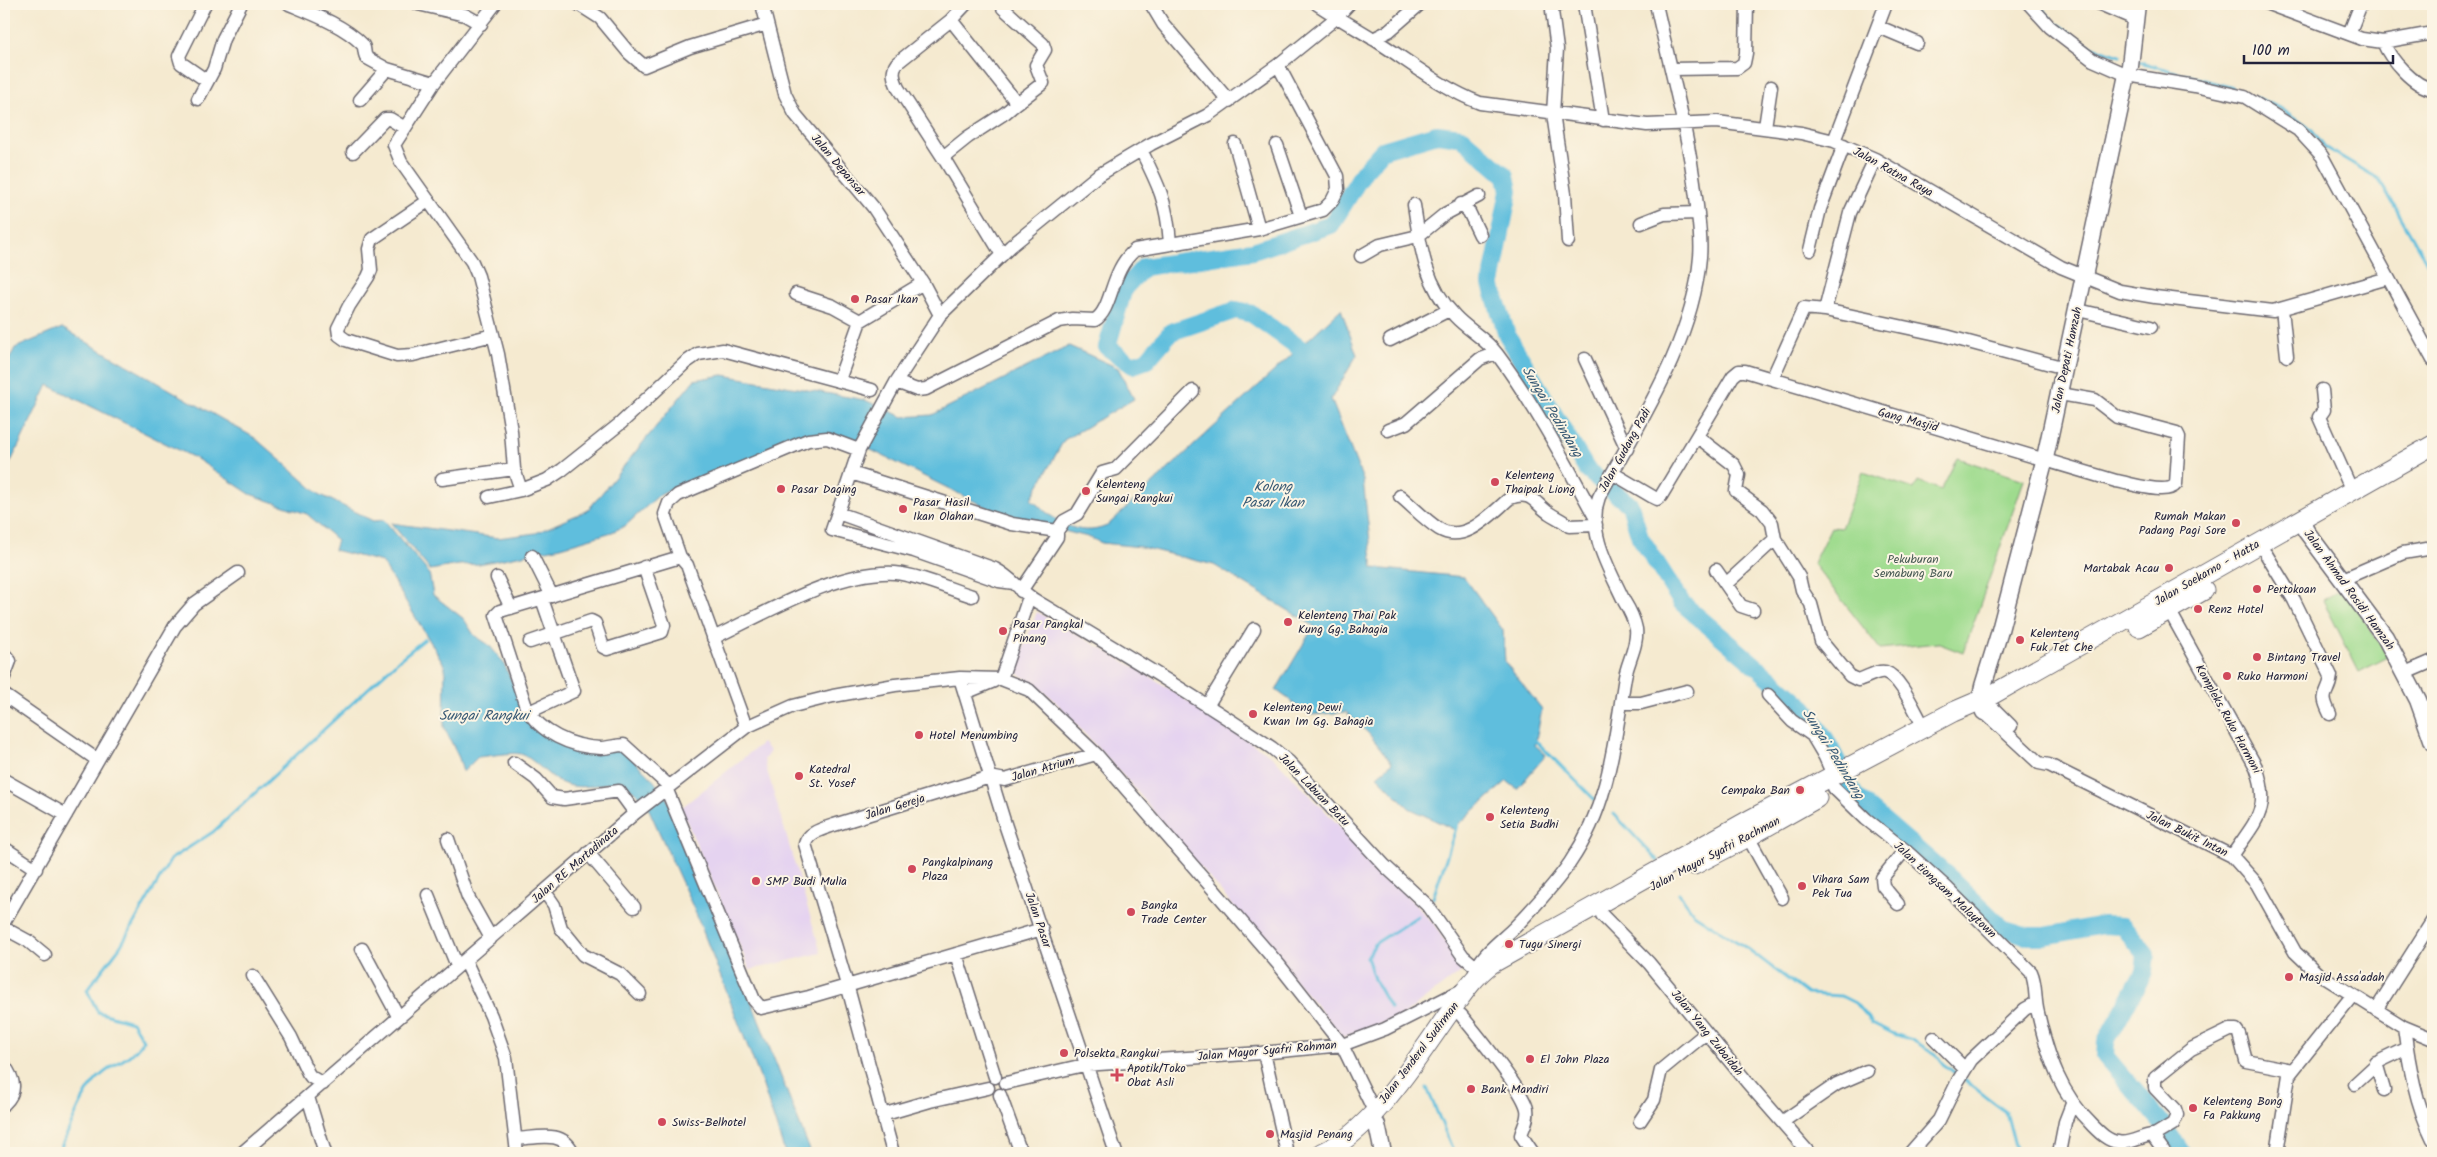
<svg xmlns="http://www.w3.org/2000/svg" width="2437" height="1157" viewBox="0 0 2437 1157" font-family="Kalam,sans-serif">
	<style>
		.built { fill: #e5d3f0 }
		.green { fill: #9fdb8e; stroke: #607e64 }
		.water { fill: #5fbedd; stroke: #40708c }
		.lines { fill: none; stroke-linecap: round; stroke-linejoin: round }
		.stream { stroke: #5fbedd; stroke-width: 3 }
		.river { stroke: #5fbedd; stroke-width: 18 }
		.minor-casing { stroke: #6c686f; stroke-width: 15 }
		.major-casing { stroke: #6c686f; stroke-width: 19 }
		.highway-casing { stroke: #6c686f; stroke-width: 21 }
		.minor { stroke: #fff; stroke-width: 12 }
		.major { stroke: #fff; stroke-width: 16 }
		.highway { stroke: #fff; stroke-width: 19 }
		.poi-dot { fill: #d1495b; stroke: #fcf5e5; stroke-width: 2 }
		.labels { text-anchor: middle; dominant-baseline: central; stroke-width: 4; stroke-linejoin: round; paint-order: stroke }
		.street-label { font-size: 12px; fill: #22223b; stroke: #fcf5e5 }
		.poi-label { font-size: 12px; fill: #22223b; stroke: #fcf5e5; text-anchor: start }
		.park-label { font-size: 12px; fill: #485a54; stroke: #fcf5e5 }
		.water-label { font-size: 14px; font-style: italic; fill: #375974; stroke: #fcf5e5 }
	</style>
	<rect width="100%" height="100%" fill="#fcf5e5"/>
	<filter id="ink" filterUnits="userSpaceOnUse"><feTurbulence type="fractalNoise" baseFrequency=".02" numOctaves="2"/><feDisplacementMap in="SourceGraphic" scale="10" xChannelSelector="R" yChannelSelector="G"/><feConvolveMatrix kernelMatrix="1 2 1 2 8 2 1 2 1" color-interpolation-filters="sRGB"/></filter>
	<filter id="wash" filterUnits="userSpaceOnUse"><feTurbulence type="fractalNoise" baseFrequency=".0096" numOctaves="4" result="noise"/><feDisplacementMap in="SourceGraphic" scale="20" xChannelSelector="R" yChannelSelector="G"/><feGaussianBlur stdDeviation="1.12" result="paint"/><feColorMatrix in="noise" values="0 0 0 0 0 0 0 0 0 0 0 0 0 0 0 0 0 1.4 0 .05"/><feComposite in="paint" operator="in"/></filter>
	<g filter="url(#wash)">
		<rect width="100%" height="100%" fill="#f5ead0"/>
		<path class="built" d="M1037,612L1145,673L1273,757L1434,924L1463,970L1401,1017L1343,1037L1128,781L1052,698L1015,671Z
			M762,743L770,751L764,760L821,953L750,970L681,808Z"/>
		<path class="green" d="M1957,458L2024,480L1963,653L1937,643L1880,649L1813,563L1831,527L1841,528L1863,472L1914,489L1918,481L1941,490Z
			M2344,588L2388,657L2359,672L2323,600Z"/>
		<path class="water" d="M1341,309L1357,355L1331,399L1363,480L1373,568L1464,577L1503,630L1505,662L1542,709L1535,745L1546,755L1517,789L1507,781L1453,829L1409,808L1377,776L1392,763L1369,734L1346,712L1310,715L1276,690L1314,626L1214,565L1141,547L1102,543L1088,537L1004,516L857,443L820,433L682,484L658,496L625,526L612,532L561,547L479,564L459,565L430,570L391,523L498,538L536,533L588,510L694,380L723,375L865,400L903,417L932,415L1069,346L1118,368L1134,399L1064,440L1031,499C1053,519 1077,539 1107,526Z
			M62,328L255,438L319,494L373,521L384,520L429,573L433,595L464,619L474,635L489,645L503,662L528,716L539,728L626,753L650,776L667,798L754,1008L811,1153H785L762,1083L697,916L646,803C614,764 597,797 562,783C548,777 532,757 521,754C512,752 489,756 478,757L463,772L459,758L444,727L445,666L382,562L334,550L337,540L307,514L250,494L197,459L48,385L4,476V370L15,348Z"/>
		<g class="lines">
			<path class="stream" d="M2038,4L2052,20
				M2057,24L2090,46L2120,56
				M2140,62L2233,88
				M2257,98L2280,108L2312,130L2325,147L2379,179L2433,273
				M1534,739L1595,800
				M1614,814L1658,861
				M1679,893L1694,914L1748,949L1807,994L1841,996L1855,1003L1872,1023L1894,1034L1912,1040L1936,1054L1943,1064L1958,1075
				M1433,898L1458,822
				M1390,1008L1374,979L1367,957L1376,943L1418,916
				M1963,1079L2006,1112L2017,1153
				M1427,1088L1454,1153
				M58,1153C70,1130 79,1100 96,1080C111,1063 131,1061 143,1040L132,1022L98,1012L87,990L120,947L171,859L213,832L400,659L425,639"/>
			<path class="river" d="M1304,351L1252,314L1236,310L1171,332L1147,360L1133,365L1107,347L1124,288L1144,267L1253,251L1331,225L1364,171L1383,150L1437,134L1461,137L1506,176L1509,191L1491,284L1507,335L1587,470L1630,505L1640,537L1682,603L1805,708L1826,740L1855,796L1949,877L2002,928L2028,936H2045L2103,925L2123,926L2146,954L2144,972L2106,1042L2105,1056L2160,1121L2182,1153"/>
		</g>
	</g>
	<g filter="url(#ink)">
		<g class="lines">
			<g class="minor-casing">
				<path id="minor" d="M205,4L179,56L181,63L207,81
					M289,4C313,14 343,25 362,44C366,48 363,54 367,58L387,69L434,83
					M418,4L465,15L481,24
					M495,4L434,83L394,145L401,162L472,262L478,276L498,354L511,431L514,469L521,490
					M578,4L600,18L629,53L644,66L690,47L767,24
					M762,4L785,94L795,114L873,207L923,283L940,315
					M966,4L951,20L897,63C891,71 894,79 898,88L946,162L1002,255
					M1151,4L1163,24L1229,101
					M1317,4C1335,16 1354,27 1372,38C1409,61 1439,87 1480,103L1647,125L1717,122L1801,133L1834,141L1875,159L2061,267L2120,291L2155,297L2273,311L2388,278
					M1559,4L1554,6L1552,11L1557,49L1553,114L1565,194L1568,241
					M1584,4L1603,120
					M2029,4L2050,27L2093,60L2127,75L2195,86L2245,97L2298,130L2322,156L2433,360
					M2100,4L2135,19
					M2268,4L2362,39L2383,42L2433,33
					M1003,8L1043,44L1045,50L1036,65L1043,83L1017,103
					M1879,27L1917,43
					M2349,34L2361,4
					M1373,39L1389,31L1420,4
					M2383,42C2390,59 2414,87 2433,89
					M1672,69L1737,68L1744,63L1746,53L1747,4
					M198,99L214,69L223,39L241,4
					M360,100L387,69
					M1765,127L1771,87
					M1834,141L1886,4
					M1235,144L1259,229
					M1277,145L1301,216
					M1141,150C1159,186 1167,202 1170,243
					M353,152L385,119H390L405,128
					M943,157L968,137L1005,113L1017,103L951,20
					M428,201L372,239L369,249L371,270L368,277L349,306L338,328L339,335L346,340L397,356L413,355L493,335
					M1461,204L1469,212L1480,235
					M1414,205C1420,246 1425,285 1455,316C1468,330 1485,338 1497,354C1535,405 1565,462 1595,517
					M1641,223L1664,214L1698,213
					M1810,250L1820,209L1844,145
					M1361,256L1380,245L1418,236L1445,214L1479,196
					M796,294L833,306L860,321L923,283
					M2282,309L2287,356
					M1825,310L1850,213L1875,159
					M2078,310L2151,327
					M1390,340L1449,310
					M1585,359L1627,449
					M1772,379L1804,308L1825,310L1946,336L2065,368
					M839,380L860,321
					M896,382L917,390L926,389L1059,321L1072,319L1095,320C1113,309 1110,270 1135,250L1259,229L1323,210L1332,201L1338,189L1337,176L1278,65
					M2322,390L2324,410L2319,417L2352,491
					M1388,430L1406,423L1480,359L1496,353
					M1698,437L1734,465L1739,475L1736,491L1762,510L1772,523L1775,539L1799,577L1802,590L1811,604L1821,641L1850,676L1858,680C1866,678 1878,670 1885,672C1901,677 1916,714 1924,727
					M859,450L832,530L914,551L999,581L1014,583
					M851,473L1012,524L1057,531V537L1021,591
					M1614,474L1653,497L1657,499L1661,496L1733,376L1739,371H1745L2116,481C2130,483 2167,496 2176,484L2179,437L2177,433L2117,417L2095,400L2060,394
					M442,479L514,469
					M1400,496C1412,506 1425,520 1439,529C1465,545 1492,513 1510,498C1532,490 1534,503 1549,513C1556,518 1563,520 1569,526L1596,525
					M489,497L521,490L547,480L562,470L621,423L685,363L698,354L723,350L872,390
					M838,513L995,569C1011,577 1021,592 1036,601C1116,649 1195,696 1272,748L1289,762L1385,866L1427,905L1463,956L1476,967
					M1057,531L1064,521L1077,514L1102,473L1116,469L1193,391
					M2266,554L2294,600L2331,676C2329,697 2318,690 2330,714
					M532,556L552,596
					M1716,570L1741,606L1753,610
					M497,578L511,608
					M2343,579L2403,553L2433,548
					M1727,583L1775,539
					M2169,610L2256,767C2272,810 2255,821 2232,856
					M713,638C766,613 836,570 895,573C919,575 949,589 972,596
					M530,642L591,621L595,623L603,647L607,649L662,632L664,625L644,567
					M4,654L10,661L4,677
					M2405,673L2433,661
					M960,678L1005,824L1116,1153
					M1001,679L1029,597
					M965,693L994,681
					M4,695L96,759
					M1768,695L1792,721L1812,735L1825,757L1833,775
					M1621,703H1641L1687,691
					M1207,706L1254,629
					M1993,708L2011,726
					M529,712L574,691L542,599
					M1984,712L2039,763L2049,765L2232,856L2257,884L2295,952L2316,972L2404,1027L2433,1039
					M746,727L687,565L680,557L665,514L669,503L678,495L808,440L827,438L859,450L896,382L940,315L1011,246L1097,176L1151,144L1208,115L1278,65L1336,18L1349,4
					M514,763L536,779L552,797L564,799L619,791L635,813
					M990,777L1005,780L1096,754
					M4,780L66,815
					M669,786L624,745C616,745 609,748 601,748C571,747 540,733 526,707L496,615L500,611L680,557
					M666,788L754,1000L761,1008L809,997L1042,929
					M1834,788L1866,819L1905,850L1947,888L2031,972C2037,985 2034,999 2038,1013C2048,1057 2060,1094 2093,1126C2100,1133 2108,1141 2118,1142C2129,1145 2141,1136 2152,1135L2165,1153
					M1748,837L1782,898
					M448,839L468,897L491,938
					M4,848L36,869
					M588,853L634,907
					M545,892L554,905L561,928L583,955L620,974L640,994
					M428,895L457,966
					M1898,904L1883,886L1882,878L1905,850
					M1602,915L1649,963L1747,1082L1809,1153
					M4,922L175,626L194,604L238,573
					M4,928L28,941L45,955
					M362,949L398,1016
					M956,954L995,1077
					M465,960L491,1016L506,1058L517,1153
					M1475,972C1481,954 1502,940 1515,927C1559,881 1588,848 1605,785C1615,749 1619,713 1625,677C1628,661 1638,645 1636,629C1634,619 1629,609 1624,601C1610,570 1586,532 1599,497C1639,423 1693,343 1700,257C1702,237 1698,217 1696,197C1688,131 1670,68 1656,4
					M253,976L291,1037L308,1073L311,1077L323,1084
					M2376,1010L2433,920
					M1461,1015C1475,1032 1523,1090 1527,1109C1529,1119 1523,1127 1521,1135L1533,1153
					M2404,1027C2409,1065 2416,1105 2433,1139
					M1934,1038L1965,1069
					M1264,1053L1287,1153
					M2376,1063L2384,1090
					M4,1065C14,1079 18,1091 4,1104
					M1006,1083L1084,1065L1261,1053L1342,1045L1385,1029L1464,989
					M2355,1084L2380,1061L2407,1048
					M1000,1095L1021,1153
					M308,1097L325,1153
					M882,1115L930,1101L988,1088
					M1640,1121L1654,1100L1661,1070L1706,1033
					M1782,1122L1837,1084L1867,1071
					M2153,1136L2173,1124L2177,1115L2175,1109L2155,1088V1078L2191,1049L2230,1030H2236L2239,1034L2246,1061L2292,1070
					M516,1139C537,1138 563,1129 573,1153
					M242,1153L635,813L746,727L793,706L833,696L895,685L960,678L1001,679L1029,690L1096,754L1279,965L1342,1045L1374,1111
					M893,1153L848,988L805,844C808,832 823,829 834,825L990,777
					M1910,1153L1939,1120L1958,1081L1971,1060L2025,1009L2036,1003
					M2059,1153L2065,1122L2072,1104
					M2277,1153L2289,1075L2352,996"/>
			</g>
			<g class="major-casing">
				<path id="major" d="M2301,520L2306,531L2385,637L2418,700L2433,742
					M1984,712L1980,701L1983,686L1999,634L2045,458L2127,75L2130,66L2137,4
					M1377,1125L1383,1153"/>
			</g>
			<g class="highway-casing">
				<path id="highway" d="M2139,627L2204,590
					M1694,865L1748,837L1817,798
					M1322,1153C1372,1131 1416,1060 1447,1016C1461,997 1472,978 1491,964L1751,819L1953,712L1988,697L2433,445"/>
			</g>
			<use href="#minor" class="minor"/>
			<use href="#major" class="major"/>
			<use href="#highway" class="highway"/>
		</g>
	</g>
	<g class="poi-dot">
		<circle cx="855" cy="299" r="5"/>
		<circle cx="1495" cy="482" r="5"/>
		<circle cx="781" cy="489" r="5"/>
		<circle cx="1086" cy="491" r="5"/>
		<circle cx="903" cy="509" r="5"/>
		<circle cx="2236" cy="523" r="5"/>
		<circle cx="2169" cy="568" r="5"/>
		<circle cx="2257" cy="589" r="5"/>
		<circle cx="2198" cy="609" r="5"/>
		<circle cx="1288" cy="622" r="5"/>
		<circle cx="1003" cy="631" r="5"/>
		<circle cx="2020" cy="640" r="5"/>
		<circle cx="2257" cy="657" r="5"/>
		<circle cx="2227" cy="676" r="5"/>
		<circle cx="1253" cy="714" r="5"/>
		<circle cx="919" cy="735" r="5"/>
		<circle cx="799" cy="776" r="5"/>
		<circle cx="1800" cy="790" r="5"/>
		<circle cx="1490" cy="817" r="5"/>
		<circle cx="912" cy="869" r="5"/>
		<circle cx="756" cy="881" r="5"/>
		<circle cx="1802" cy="886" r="5"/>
		<circle cx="1131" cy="912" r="5"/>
		<circle cx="1509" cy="944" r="5"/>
		<circle cx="2289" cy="977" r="5"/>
		<circle cx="1064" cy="1053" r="5"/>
		<circle cx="1530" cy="1059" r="5"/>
		<path d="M1114.5 1067.5h5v5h5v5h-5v5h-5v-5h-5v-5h5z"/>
		<circle cx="1471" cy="1089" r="5"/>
		<circle cx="2193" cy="1108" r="5"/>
		<circle cx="662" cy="1122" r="5"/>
		<circle cx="1270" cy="1134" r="5"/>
	</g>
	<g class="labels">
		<g class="street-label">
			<text transform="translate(838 165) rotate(50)">Jalan Depansar</text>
			<text transform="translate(1893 172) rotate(29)">Jalan Ratna Raya</text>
			<text transform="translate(2067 360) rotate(-78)">Jalan Depati Hamzah</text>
			<text transform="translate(1908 420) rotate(15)">Gang Masjid</text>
			<text transform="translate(1625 450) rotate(-61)">Jalan Gudang Padi</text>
			<text transform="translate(2207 573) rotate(-30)">Jalan Soekarno - Hatta</text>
			<text transform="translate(2349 590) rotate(54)">Jalan Ahmad Rosidi Hamzah</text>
			<text transform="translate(2228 719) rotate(61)">Kompleks Ruko Harmoni</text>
			<text transform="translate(1043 769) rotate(-16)">Jalan Atrium</text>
			<text transform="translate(1314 790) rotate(46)">Jalan Labuan Batu</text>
			<text transform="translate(895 807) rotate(-17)">Jalan Gereja</text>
			<text transform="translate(2187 834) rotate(26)">Jalan Bukit Intan</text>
			<text transform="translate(1715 854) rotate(-28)">Jalan Mayor Syafri Rachman</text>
			<text transform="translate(575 865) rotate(-41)">Jalan RE Martadinata</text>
			<text transform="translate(1945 890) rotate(43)">Jalan tiongsam Malaytown</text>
			<text transform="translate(1038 920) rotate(71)">Jalan Pasar</text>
			<text transform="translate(1707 1033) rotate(51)">Jalan Yang Zubaidah</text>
			<text transform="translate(1267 1051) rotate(-5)">Jalan Mayor Syafri Rahman</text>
			<text transform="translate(1419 1053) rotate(-53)">Jalan Jenderal Sudirman</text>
		</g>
		<g class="poi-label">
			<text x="865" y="299">Pasar Ikan</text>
			<text x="1505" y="475">Kelenteng<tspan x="1505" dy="14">Thaipak Liong</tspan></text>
			<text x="1096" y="484">Kelenteng<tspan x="1096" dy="14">Sungai Rangkui</tspan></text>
			<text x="791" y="489">Pasar Daging</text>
			<text x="913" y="502">Pasar Hasil<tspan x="913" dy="14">Ikan Olahan</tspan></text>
			<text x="2226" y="516" text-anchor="end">Rumah Makan<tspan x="2226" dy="14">Padang Pagi Sore</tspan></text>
			<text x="2159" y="568" text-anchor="end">Martabak Acau</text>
			<text x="2267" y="589">Pertokoan</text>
			<text x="2208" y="609">Renz Hotel</text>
			<text x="1298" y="615">Kelenteng Thai Pak<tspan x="1298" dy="14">Kung Gg. Bahagia</tspan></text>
			<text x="1013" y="624">Pasar Pangkal<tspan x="1013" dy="14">Pinang</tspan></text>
			<text x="2030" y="633">Kelenteng<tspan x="2030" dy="14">Fuk Tet Che</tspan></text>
			<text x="2267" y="657">Bintang Travel</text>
			<text x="2237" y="676">Ruko Harmoni</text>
			<text x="1263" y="707">Kelenteng Dewi<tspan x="1263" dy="14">Kwan Im Gg. Bahagia</tspan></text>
			<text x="929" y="735">Hotel Menumbing</text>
			<text x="809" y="769">Katedral<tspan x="809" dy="14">St. Yosef</tspan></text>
			<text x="1790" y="790" text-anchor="end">Cempaka Ban</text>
			<text x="1500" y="810">Kelenteng<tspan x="1500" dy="14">Setia Budhi</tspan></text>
			<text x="922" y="862">Pangkalpinang<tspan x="922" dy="14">Plaza</tspan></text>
			<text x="1812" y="879">Vihara Sam<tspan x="1812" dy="14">Pek Tua</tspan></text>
			<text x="766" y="881">SMP Budi Mulia</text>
			<text x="1141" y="905">Bangka<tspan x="1141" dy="14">Trade Center</tspan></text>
			<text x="1519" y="944">Tugu Sinergi</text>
			<text x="2299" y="977">Masjid Assa'adah</text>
			<text x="1074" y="1053">Polsekta Rangkui</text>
			<text x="1540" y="1059">El John Plaza</text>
			<text x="1127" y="1068">Apotik/Toko<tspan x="1127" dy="14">Obat Asli</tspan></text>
			<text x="1481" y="1089">Bank Mandiri</text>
			<text x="2203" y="1101">Kelenteng Bong<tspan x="2203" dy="14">Fa Pakkung</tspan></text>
			<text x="672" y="1122">Swiss-Belhotel</text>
			<text x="1280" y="1134">Masjid Penang</text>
		</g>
		<g class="park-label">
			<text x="1913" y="559">Pekuburan<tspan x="1913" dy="14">Semabung Baru</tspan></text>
		</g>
		<g class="water-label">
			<text transform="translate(1552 412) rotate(59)">Sungai Pedindang</text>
			<text x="1273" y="487">Kolong<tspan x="1273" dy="16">Pasar Ikan</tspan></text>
			<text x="484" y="716">Sungai Rangkui</text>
			<text transform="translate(1833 754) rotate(58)">Sungai Pedindang</text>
		</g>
	</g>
	<rect width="2437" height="1157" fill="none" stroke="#fcf5e5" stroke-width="20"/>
	<path d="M2244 55v8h149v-8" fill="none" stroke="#22223b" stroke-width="2.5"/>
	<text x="2252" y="55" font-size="15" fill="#22223b" stroke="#fcf5e5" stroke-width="4" paint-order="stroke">100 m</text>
</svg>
